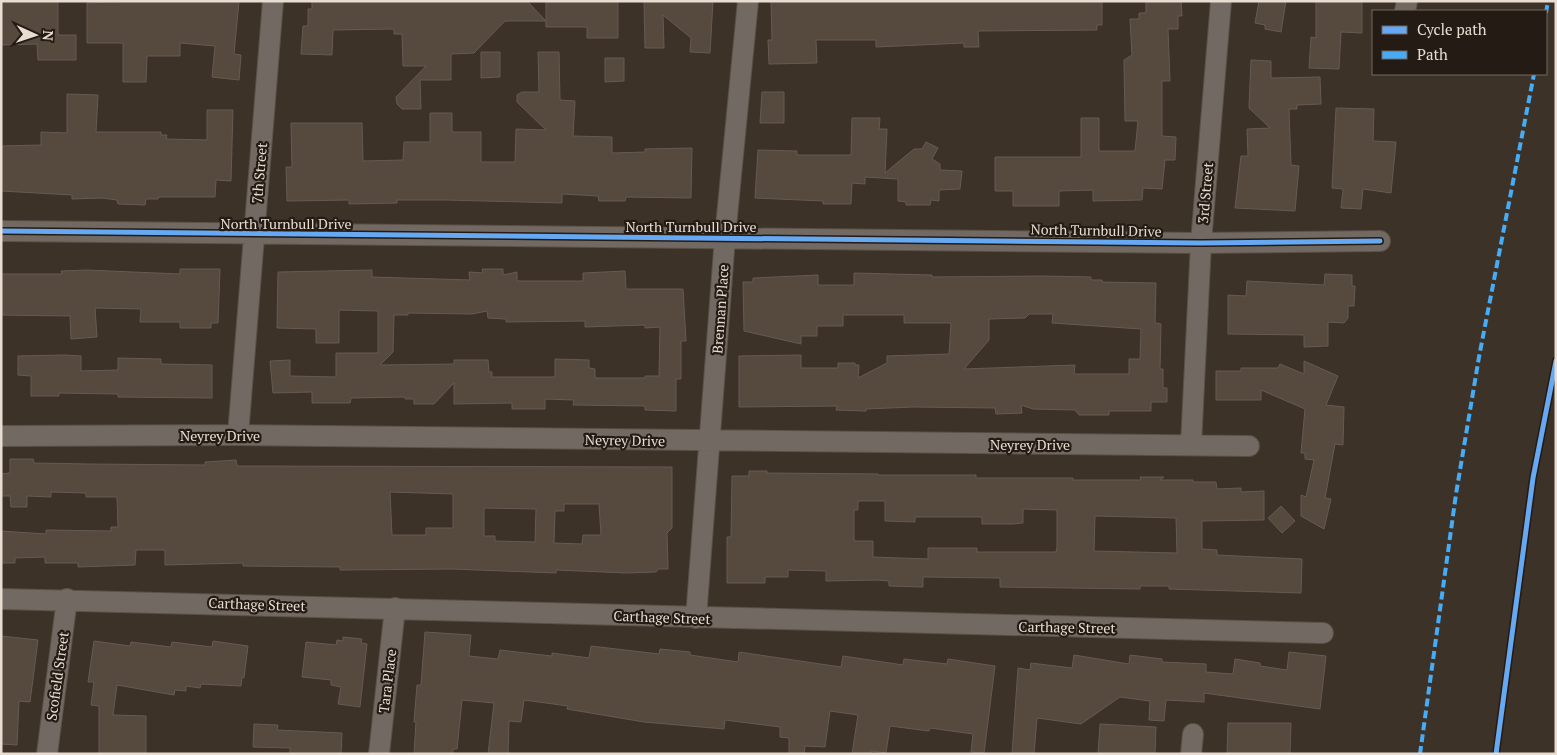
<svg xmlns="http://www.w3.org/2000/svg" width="1557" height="755" viewBox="0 0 1557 755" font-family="'PT Serif',serif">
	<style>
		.building { fill: #564a3e; stroke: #645b53; fill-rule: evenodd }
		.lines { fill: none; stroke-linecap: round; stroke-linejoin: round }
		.minor-casing { stroke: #5a5148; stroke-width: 22 }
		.minor { stroke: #736963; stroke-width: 20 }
		.quiet { stroke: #46acf6; stroke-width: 4; stroke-dasharray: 8 4; stroke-linecap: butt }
		.cycleway-casing { stroke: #241b14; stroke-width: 8 }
		.cycleway { stroke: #66a8f1; stroke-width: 5 }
		.labels { text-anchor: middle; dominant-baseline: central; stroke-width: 4.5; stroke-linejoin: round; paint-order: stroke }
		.street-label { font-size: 14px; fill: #e9ddd2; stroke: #241b14 }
	</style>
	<rect width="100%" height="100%" fill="#3c3228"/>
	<path class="building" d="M1,1H58V35H76V60H38L37,44L1,45Z
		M136,1H239L234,54L241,55L239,80L212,77L215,46L180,43V56H147L146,82H123V43H87V3Z
		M312,1H527L546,21H505L474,53L451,54V80H420L421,109H402L397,104L396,97L426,66H403L402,34H394V29L333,30L332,55L301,54L303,26H308V9H312Z
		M546,1H618V38H587V27H546Z
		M644,1H713L710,53L690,52L691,38L663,15L664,48H645Z
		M771,1H1102V25H1097V30L978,31L979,47H964V43L876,47V40H816L817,63L769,64L768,40H772Z
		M1146,1H1181L1182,16H1178V29H1168L1170,81H1162V136L1176,137L1175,160H1165L1162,189L1143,188L1142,200L1093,201V190L1059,191V206H1013V191H995V157H1081V118H1099V151H1135L1138,121H1125L1124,60L1132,55L1130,19H1139V13H1146Z
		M1259,1H1286L1281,32L1265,29V25L1255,23Z
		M1316,1H1362V33L1341,32L1339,69L1309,68L1311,37L1316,38Z
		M481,52H500V77L481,78Z
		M538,52H559L560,100L575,101L573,136L612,137V153L645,152V149L692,148L691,198L626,197L625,201H599L598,196L562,194V203L446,200H397V203L349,204V200L287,201L286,167H292L291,123H362L363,161L403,160L404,142H430V113H452V132H481V162H515L516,129L546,130L517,102V95L522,92H539Z
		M605,58H624V81L605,82Z
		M1251,60L1271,61V78L1320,77L1321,104L1297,105V109H1289L1291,165L1299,166L1295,211L1235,208L1241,156H1248L1247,129L1270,128L1249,108Z
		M762,92H784V123H760Z
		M67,94L98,95L96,132H161V135H167L166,139L207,140V110H233L231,181L216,180L215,197H158V199H146L145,205L118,204L117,200L102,198L72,199V195L1,191V146L41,145V132L67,133Z
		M1336,108L1374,109L1373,141L1396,142L1391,193L1363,189L1361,209L1341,208L1343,189L1332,188Z
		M852,118H880L879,129H887L885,173L914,149H922L926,142L938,148L932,159L940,164V170L962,171L960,189L939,190V201L931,200L930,205H906V202L898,201V179L865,177V184L852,183L851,204H823V201L755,198L758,150L797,151V155H851Z
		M180,269H220L218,323H211V328H180V322H140L141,309L95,308L97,337L71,339L70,316L1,315V274H62L61,271L87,270L180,274Z
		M482,269H503V275L517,272V281H583V273L625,271L626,289H683L686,341H681V379H676V411L645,410V406L573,405L574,400L545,399V409H512V403L454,404V383L434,404H414V399H405V397L351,398L350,403H312V392L273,393L270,361L290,360V376L336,377V353H378V311L339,310V343H316V329L277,328L278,272L372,270V277L470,280L469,272L483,273ZM487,311L488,318L506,319V322L585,321V327L645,325V328L660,327L659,376H645V378H595V369L589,368V360L555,359V377H492V372H489L488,360H454V364L380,365L393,352L394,315H408V313L472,314Z
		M854,273L932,275V277L1043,276L1091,277V280H1102V282L1156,283L1155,323L1161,324L1160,369H1163V388H1167V402H1151V411H1109V415H1079L1075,410L1033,409L1021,405L1022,413L996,414L995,408L913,407L866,409V411L836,410L837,406L739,407V356L801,355V368H838V363H855V365H859L858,378L887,363V356L949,354L951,323H904V315H843V326H817V336H801V344L744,331L743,282H753V278L818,275V285H854ZM1029,314H1053L1052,323L1141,329L1140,359H1129V374H1074L1075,365L964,369L989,340V319L1025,318Z
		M1325,274L1352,275V286H1355L1354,306H1348V318L1344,323L1328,322V346L1304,347V335L1228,334V295L1246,296L1247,281L1324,285Z
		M64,355L81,356V371L118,370V358L161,359V364L212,365V398L118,397V394L59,393V396H31V376L18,375V356Z
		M1304,361L1338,376L1326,405L1344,407L1343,445L1335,444L1325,498L1331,499L1324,529L1301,516V495L1306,497L1314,460L1305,459V453H1301L1305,409L1261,390V400H1216V371H1241V368H1278L1280,364L1304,374Z
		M10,459H33L34,463L89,464L205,465V462L236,460L237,466L672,467V528L667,533L668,569H658L656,572L626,573L556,570V573L452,569L340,570V567L243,566V563L165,565V550H136L135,565L78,567V563H45V557L15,558V563H1V531L46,534V530L111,531V527H118L117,497H86V493L51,492V497L27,496V507H11L10,496H1V474L10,473ZM390,492L453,494V528H426V535H392ZM564,504H599L601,535H583L582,544L554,543L555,511H564ZM484,508L536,509L535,542L495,541V536H484Z
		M749,471H767V473L878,474V475H976V478H1073V480H1141L1140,477H1164L1160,480H1193V482H1216L1217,489L1241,488V492L1264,491V520L1202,521V549L1217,550V555L1302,559L1301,593L1169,589V586H1140V589L1000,587V578L923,577V587L889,586V581L877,580L826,581V571L788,570V577H765V583H727V537H731L732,476H749ZM858,501H885V521L915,522V517H982V524H1012L1023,523V509L1057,510V547L1056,552H977V548H928V559L873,557V541H854V510H858ZM1095,516L1176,518L1177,553L1094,551Z
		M1281,506L1295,521L1282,533L1268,518Z
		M425,632L471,635L469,656L498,659L500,650L552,656V653L589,658L591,646L659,654L660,649L690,652V655L738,662L739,652L841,667L843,656L903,665L904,659L947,664L948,659L995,666L984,753L971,752L973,734L930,728L929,731L890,726L886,753L871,751V754H852L858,715L830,711L825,747L805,746L804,754H789V738L780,737V727L725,720L724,729L644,722L567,709L568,706L524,700L521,722L509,721L508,754H488L494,703L462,700L457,749H453V754H414L416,722H414L417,685H421Z
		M1,636L38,640L30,702L19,701L17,745L1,744Z
		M343,637L362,639L361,643L367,644L360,707L338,704L341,687L331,685V680L302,677L306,642L336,645L337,640L343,641Z
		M94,641L130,646L131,642L171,647L172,642L212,647L213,641L248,646L244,678L242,677L241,686L201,684L200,688L186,686V691L175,690L174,695L117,685L113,715L146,716V754H99V706L91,705L94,682H88Z
		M1289,652L1326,656L1320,709L1204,693V702L1166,700L1164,721L1149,720L1150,701L1120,697L1081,724L1037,718L1034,754H1012L1018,668L1030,670L1031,663L1072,668L1074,655L1129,664L1130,655L1162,659V662L1206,664V672L1233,674L1235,659L1260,663V666L1287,670Z
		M1228,723H1291L1290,754H1227Z
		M254,724L278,725L277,730L342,733L341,754H290V748L253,747Z
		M1100,724L1156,727L1155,754H1098Z"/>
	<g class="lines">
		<g class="minor-casing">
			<path id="minor" d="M1405,11L1407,1
				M1,231L1201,243L1380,241
				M238,435L273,1
				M1,436L238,435L1249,446
				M1191,445L1201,243L1221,1
				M1,599L1323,633
				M696,618L725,237L748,1
				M47,754L67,599
				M379,754L395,608
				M1191,754L1193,734"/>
		</g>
		<use href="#minor" class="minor"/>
		<path class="quiet" d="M1546,13L1548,1
			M1420,754L1456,494L1479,357L1534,74"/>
		<g class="cycleway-casing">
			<path id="cycleway" d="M1,231L1201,243L1380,241
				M1496,754L1533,478L1556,361"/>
		</g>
		<use href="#cycleway" class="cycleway"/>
	</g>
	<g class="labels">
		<g class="street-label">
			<text transform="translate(259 173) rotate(-85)">7th Street</text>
			<text transform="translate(1205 193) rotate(-85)">3rd Street</text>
			<text x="286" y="223">North Turnbull Drive</text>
			<text x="691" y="226">North Turnbull Drive</text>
			<text transform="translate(1096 230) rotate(1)">North Turnbull Drive</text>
			<text transform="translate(720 309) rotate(-86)">Brennan Place</text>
			<text x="220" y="435">Neyrey Drive</text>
			<text transform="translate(625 440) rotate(1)">Neyrey Drive</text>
			<text x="1030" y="444">Neyrey Drive</text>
			<text transform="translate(257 604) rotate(2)">Carthage Street</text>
			<text transform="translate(662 617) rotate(2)">Carthage Street</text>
			<text transform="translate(1067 627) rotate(1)">Carthage Street</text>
			<text transform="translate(57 676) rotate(-82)">Scofield Street</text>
			<text transform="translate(387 681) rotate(-83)">Tara Place</text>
		</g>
	</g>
	<rect width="1557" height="755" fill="none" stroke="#e9ddd2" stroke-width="5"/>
	<rect x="1372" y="10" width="175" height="65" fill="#241b14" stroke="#736960"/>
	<rect x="1382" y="26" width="25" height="8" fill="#66a8f1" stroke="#736960"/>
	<text x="1417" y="35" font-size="15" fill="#e9ddd2">Cycle path</text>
	<rect x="1382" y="51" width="25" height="8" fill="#46acf6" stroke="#736960"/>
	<text x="1417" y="60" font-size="15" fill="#e9ddd2">Path</text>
	<g transform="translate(35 35) rotate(93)" stroke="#241b14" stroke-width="4" paint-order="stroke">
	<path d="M0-4L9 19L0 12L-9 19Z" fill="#e9ddd2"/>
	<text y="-8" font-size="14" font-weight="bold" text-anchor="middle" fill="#e9ddd2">N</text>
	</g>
</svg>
